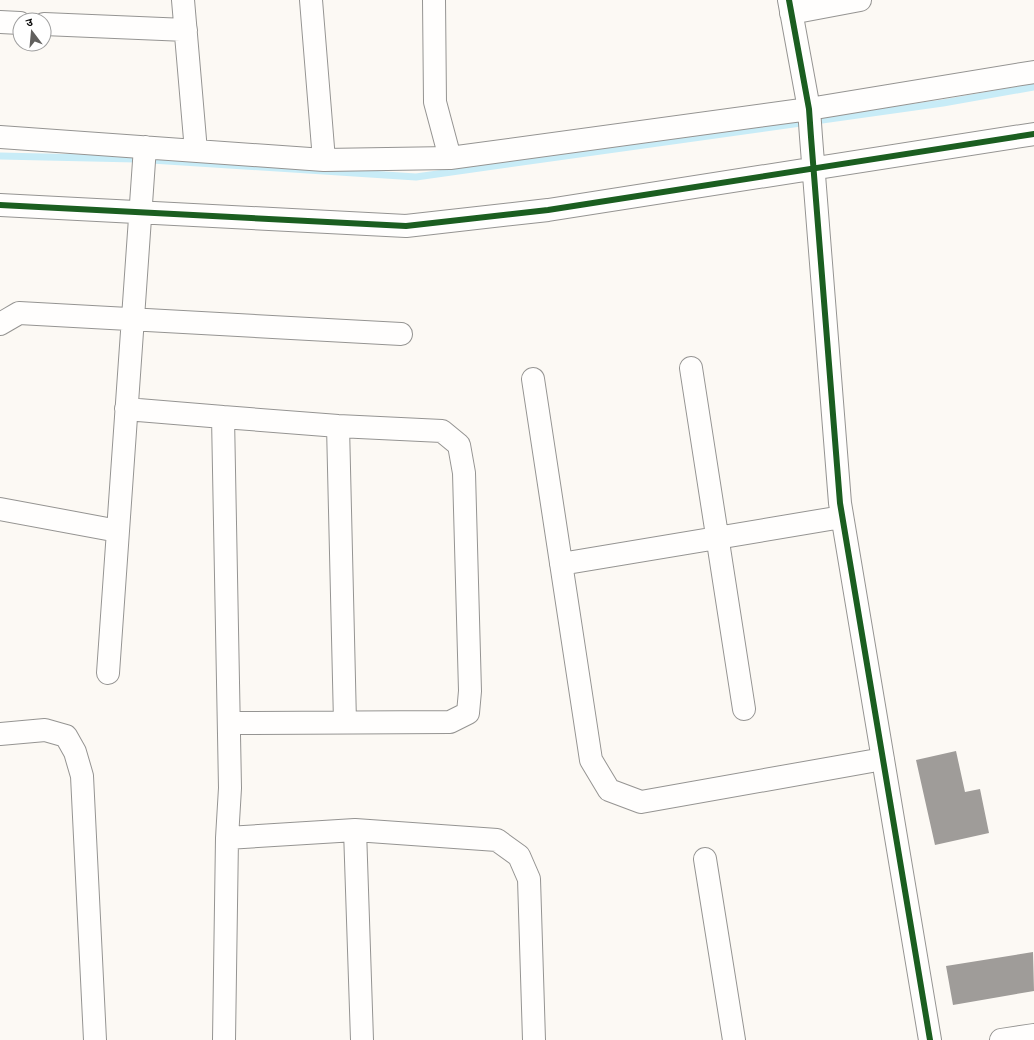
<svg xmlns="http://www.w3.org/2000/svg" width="1034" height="1040" viewBox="0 0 1034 1040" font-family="Georgia,'Noto Sans Devanagari',serif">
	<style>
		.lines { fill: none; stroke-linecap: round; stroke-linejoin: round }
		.stream { stroke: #c8ecf7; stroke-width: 7 }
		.building { fill: #9f9c99 }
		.street-casing { stroke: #959492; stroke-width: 24 }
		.street { stroke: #fffefd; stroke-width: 22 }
		.cycleway-casing { stroke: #fff; stroke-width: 8 }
		.cycleway { stroke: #1b5e20; stroke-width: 6 }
	</style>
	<rect width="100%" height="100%" fill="#fcf9f4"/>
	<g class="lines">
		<path class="stream" d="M0,156L136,159L416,177L943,103L1034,87"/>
	</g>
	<path class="building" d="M956,751L965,792L980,789L989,833L935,845L916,760Z
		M1033,952L1034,991L953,1005L946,966Z"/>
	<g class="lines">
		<g class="street-casing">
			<path id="street" d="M183,0L196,151
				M311,0L324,160
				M434,0L435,102L450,158
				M789,0L809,109L811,137L840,503L930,1040
				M791,13L860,0
				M0,22L20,23
				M44,24L186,30
				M0,137L324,160L450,158L809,109L1034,72
				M0,205L406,226L548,210L1034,134
				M0,324L19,313L401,334
				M691,368L744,709
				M533,379L591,760L609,790L641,802L883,759
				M126,409L223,417L230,788L227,838L224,1040
				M223,417L338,426L442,431L459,445L464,473L470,691L468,713L450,722L230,723
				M338,426L345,722
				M0,509L118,531
				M561,564L842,517
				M108,673L145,147
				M0,734L45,730L66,736L75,752L82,776L95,1040
				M355,830L362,1040
				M227,838L355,830L497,840L519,856L529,879L534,1040
				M705,859L734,1040
				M1001,1040L1034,1035"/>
		</g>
		<use href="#street" class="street"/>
		<g class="cycleway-casing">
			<path id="cycleway" d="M789,0L809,109L811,137L840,503L930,1040
				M0,205L406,226L548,210L1034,134"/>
		</g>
		<use href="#cycleway" class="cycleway"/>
	</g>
	<g transform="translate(32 32) rotate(344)"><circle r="19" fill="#ffffff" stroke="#9f9f9f"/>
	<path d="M0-3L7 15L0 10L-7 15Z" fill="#61605e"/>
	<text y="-6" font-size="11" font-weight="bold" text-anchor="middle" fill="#0e0e0e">उ</text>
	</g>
</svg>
